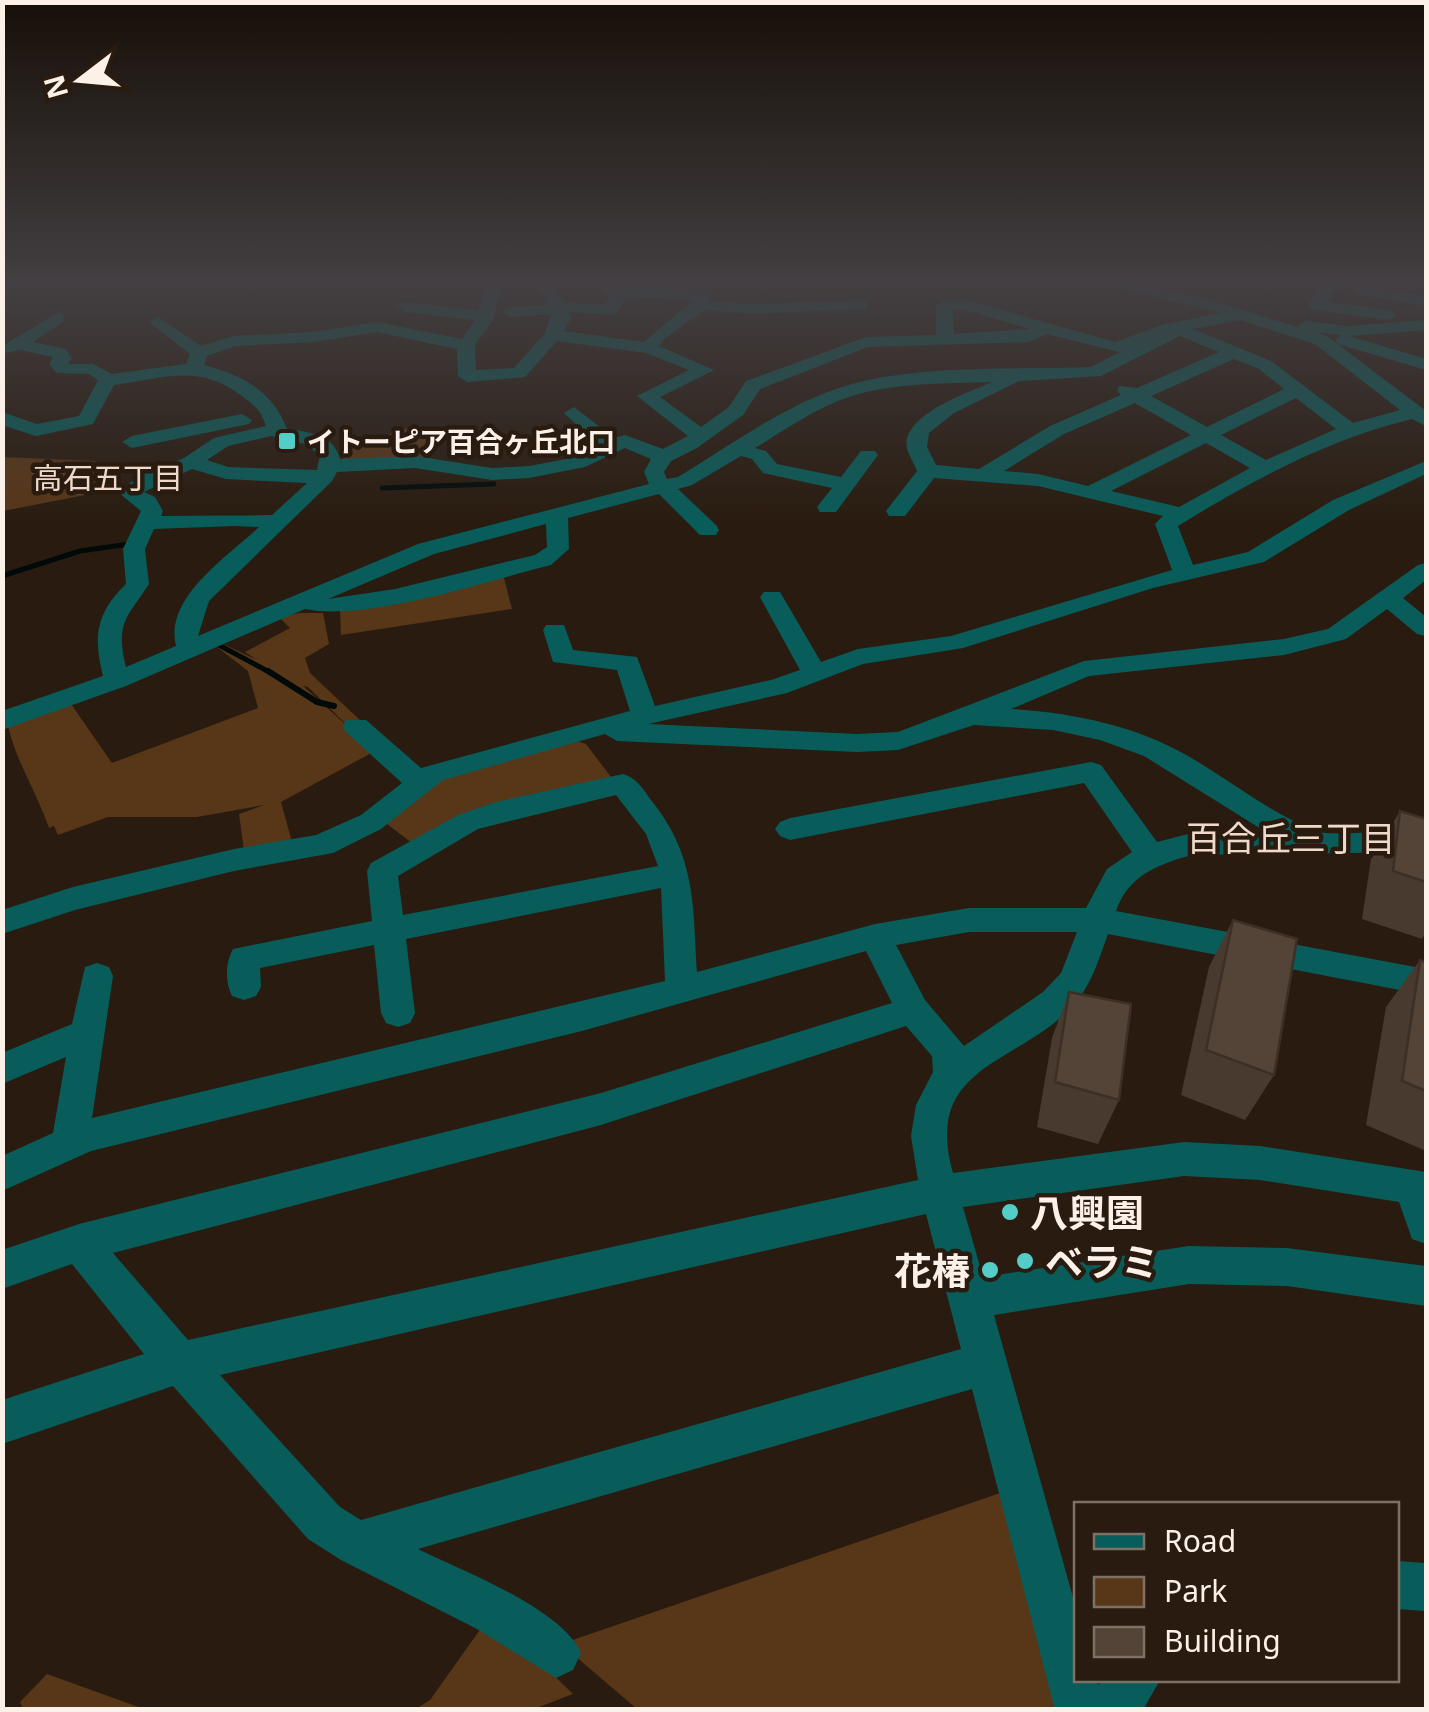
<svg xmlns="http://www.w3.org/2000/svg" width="1429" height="1712" viewBox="0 0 1429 1712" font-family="'Noto Sans','Noto Sans JP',sans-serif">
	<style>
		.green { fill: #583618 }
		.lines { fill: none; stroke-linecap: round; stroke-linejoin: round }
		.stream-far1 { stroke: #010a09; stroke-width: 5 }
		.stream { stroke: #010a09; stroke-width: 6 }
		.minor { fill: #085d5a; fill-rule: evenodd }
		.wall { fill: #483a2f }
		.building { fill: #544337; stroke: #3b2f26; stroke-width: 2.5 }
		.poi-dot { fill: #54cdc8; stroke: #291b0f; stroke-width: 4 }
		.labels { text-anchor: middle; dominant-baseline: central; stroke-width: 9; stroke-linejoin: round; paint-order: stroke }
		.far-poi-label { font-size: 28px; font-weight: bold; fill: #fcf1e9; stroke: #291b0f; text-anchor: start }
		.far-neighbourhood-label { font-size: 30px; fill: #eed9ca; stroke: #291b0f }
		.neighbourhood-label { font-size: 35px; fill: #eed9ca; stroke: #291b0f }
		.near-poi-label { font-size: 38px; font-weight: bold; fill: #fcf1e9; stroke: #291b0f; text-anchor: start }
	</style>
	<rect width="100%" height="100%" fill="#291b0f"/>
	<path class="green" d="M408,428L428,431L423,459L343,461V449Z
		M3,457L94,461L105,469L85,495L3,511Z
		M503,574L512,609L341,635L340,609Z
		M300,613H323L329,644L305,658L310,673L361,721L350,728L308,687L303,686L375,751L281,802L292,842L244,850L239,814L264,805L197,817H108L58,835L54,826L49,828C37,793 16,761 8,726L71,704L112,763L258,708L248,671L213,644L217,641L257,660L245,652L290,628L279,617Z
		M572,739L586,744L614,781L416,846L383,821L434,779Z
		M1006,1491L1059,1709H637L561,1644Z
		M484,1624L533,1655L573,1694L534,1709L414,1710L430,1700Z
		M47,1674L144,1709H23L20,1702Z"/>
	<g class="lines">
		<path class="stream-far1" d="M382,488L494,484
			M2,576L80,551L130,544
			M217,644L273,674"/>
		<path class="stream" d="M268,671L317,702L334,706"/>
		<path class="minor" d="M487,284H503L492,322L475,345L476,370L514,368L545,333L552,314L511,317L503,312L511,307L547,305L538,284H554L563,302L604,305L610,296L603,291L611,286L702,290L710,295L709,301L753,304L867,300V308L861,309L753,314L704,310L663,340L659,346L714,370L660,397L701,427L729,407L746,381L866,337L936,335V305L944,300H967L1115,342L1161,325L1220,313L1103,284C1171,284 1233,307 1297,327L1305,321L1348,326L1426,320V330L1349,336L1426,359V370L1338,344L1335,340L1341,335L1315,332L1327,336L1426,411V426L1412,419C1328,439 1251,481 1178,526L1193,565L1248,552L1333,500L1426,461V474L1349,510L1264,562L1153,588L963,648L863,664L787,693L648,724L857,734L898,732L1084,661L1284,639L1328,629L1418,565L1426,563V580L1403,598L1426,617V636L1417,634L1387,609L1346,639L1284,655L1089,676L1011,709C1072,713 1134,725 1188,756C1232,781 1272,815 1319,832C1332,836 1407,830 1426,830V852L1192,855C1158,864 1128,876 1116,911L1426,969V995L1108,934C1098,962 1091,987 1070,1009C1013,1066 923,1067 953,1173L1184,1142L1260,1146L1426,1172V1244L1412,1239L1399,1202L1260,1180L1184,1176L963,1207L983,1277L1189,1246L1287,1248L1426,1266V1306L1287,1286L1189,1284L994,1315L1076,1608V1680H1097L1098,1685L1103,1680H1160L1143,1710H1055L972,1389L418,1549C462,1571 562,1608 581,1653L573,1670L556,1678L477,1629L341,1560L308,1539L173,1386L2,1444V1400L144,1354L72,1264L2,1289V1250L79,1224L601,1093L892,1003L866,951L582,1031L91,1151L2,1191V1156L53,1133L66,1057L2,1084V1053L72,1024L85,967L97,963L109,967L113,976L92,1118L665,981L661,888L406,939L415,1013L410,1023L398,1027L386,1023L381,1013L374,945L260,968L261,987L256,996L244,1000L232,996C225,982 225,963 233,949L372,921L367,871L371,863L458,815L496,802L623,774C637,778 643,789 651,800C696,856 693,904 697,972L875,924L969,908H1086L1107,869L1132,852L1084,783L790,840L780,836L775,829L780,822L790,818L1091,762L1101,765L1157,842L1192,833L1266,832L1144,756L1100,740L1053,730L974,725L898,750L857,752L617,741L605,734L443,780L381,829L333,853L234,871L75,910L2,934V910L73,887L234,849L316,835L361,815L402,783L346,732L343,726L346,720H366L421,768L630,711L617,670L553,662L543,630L546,625H564L573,650L637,657L655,706L771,680L800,670L760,597L764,592H780L821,662L858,649L951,636L1172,570L1155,524L1163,516L1038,486L934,478L905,516H889L886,511L917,471C914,464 909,455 907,448C901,415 968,393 992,382C945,384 896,382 852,396C817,407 786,429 755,448L766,451L777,464L841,477L861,451H875L878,455L836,512H820L817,507L832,488L763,473L752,459L741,456L692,485L678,489L716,525L719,530L716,535H700L659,494L568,518L569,549L551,565C486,581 368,622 305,609L126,686L2,730V711L103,676C93,637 96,613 126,584L123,549L141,511L119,493L137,477L184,458L214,438L266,426C261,410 255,406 242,396C200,363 163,378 114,385L93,424L36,436L2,425V412L37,424L79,416L98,380L89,374L57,373L49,364L53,357L21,350L4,353V345L57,313L63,314V322L33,342L66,349L72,358L68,364H93L112,374L186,364L190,354L149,322L158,317L201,346L233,336L313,332L377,322L462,339L475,320L404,312L396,307L404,302L478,310ZM626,297L693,300L644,342L564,331L571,318L568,312L615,315ZM953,310H966L1030,329L954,334ZM1240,320L1315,344L1400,410L1353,423L1271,361L1193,329ZM377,332L457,349L458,376L467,382L525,377L557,341L646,353L689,370L637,396L688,436L663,449L625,435L614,438L574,407L564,413L594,441L585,452L572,458L529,466L492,468L415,456L340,459C334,435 310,432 287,429C273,391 242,375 204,365L207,356L235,346L313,342ZM1047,334L1120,352L1091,367C1015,370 911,364 839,388C782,407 729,446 678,477L667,479L664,472L671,461L697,448L743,415L760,389L868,347L1028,342ZM1180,336L1219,352L1137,388L1119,386L1117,390L1121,395L1050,426L979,469L936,465L927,447L929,433L954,413L1019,381L1101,376ZM1234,359L1259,369L1284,389L1207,427L1151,396ZM1296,398L1336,429L1266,460L1221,435ZM1135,403L1191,435L1088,486L1038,474L1004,471L1064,434ZM271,436L305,444L320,455L317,470L228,467L207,460L228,446ZM1206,443L1250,468L1179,507L1111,491ZM625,448L651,459L644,472L649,484L418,544L198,636L209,601L332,481L337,472L415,468L492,480L529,478L585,467ZM192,469L226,479L307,483L272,515L161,516L163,511L155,497L144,492ZM546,524L547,547L535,555L395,589L328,599L434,554ZM235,526L259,527C229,556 164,597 176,646L126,667C115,622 127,618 149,584L145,549L154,529ZM616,795L646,834L658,866L403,915L398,876L478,829ZM969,932H1077L1061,973L1043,992L964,1046L925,1000L896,945ZM906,1026L932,1056L933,1072L916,1105L911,1136L918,1180L188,1340L113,1253L601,1125ZM926,1214L961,1349L361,1520L340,1507L220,1375Z
			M1324,284H1341L1327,302L1389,310L1397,315L1389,320L1309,309L1307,305Z
			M1362,286L1426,296V306L1356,294L1354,291Z
			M242,414L252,420L249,424L132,448L122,442L132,436Z
			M1396,1561L1426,1563V1611L1396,1609Z"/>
	</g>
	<path class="wall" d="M1400,811L1426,819V932L1422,939L1362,919L1371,859Z
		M1233,920L1274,1075L1245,1120L1181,1095L1209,967Z
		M1420,960L1426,962V1151L1366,1125L1386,1007Z
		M1069,992L1119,1100L1098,1144L1037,1127L1052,1038Z"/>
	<path class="building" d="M1400,811L1426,819V882L1393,871Z
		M1233,920L1297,939L1274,1075L1206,1050Z
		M1420,960L1426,962V1091L1402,1081Z
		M1069,992L1131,1004L1119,1100L1055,1082Z"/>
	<linearGradient id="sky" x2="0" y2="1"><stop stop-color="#170f08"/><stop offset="0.54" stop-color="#433f42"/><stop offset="1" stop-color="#433f42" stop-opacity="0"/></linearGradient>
	<rect width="1429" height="524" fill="url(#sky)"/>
	<g class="poi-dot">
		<rect x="277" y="431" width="20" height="20" rx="5"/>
		<circle cx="1010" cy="1212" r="10"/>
		<circle cx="1025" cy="1261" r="10"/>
		<circle cx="990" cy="1270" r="10"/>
	</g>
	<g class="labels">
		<g class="far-poi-label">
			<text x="307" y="441">イトーピア百合ヶ丘北口</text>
		</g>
		<g class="far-neighbourhood-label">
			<text x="108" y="477">高石五丁目</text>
		</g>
		<g class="neighbourhood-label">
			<text x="1291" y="837">百合丘三丁目</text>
		</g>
		<g class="near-poi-label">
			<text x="1030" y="1212">八興園</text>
			<text x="1045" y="1261">ベラミ</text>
			<text x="970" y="1270" text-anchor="end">花椿</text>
		</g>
	</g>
	<rect width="1429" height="1712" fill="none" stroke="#fcf1e9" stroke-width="10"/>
	<rect x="1074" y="1502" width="325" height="180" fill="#291b0f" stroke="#7d7166" stroke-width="2.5"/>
	<rect x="1094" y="1534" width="50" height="15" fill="#085d5a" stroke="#7d7166" stroke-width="2.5"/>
	<text x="1164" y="1552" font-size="30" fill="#fcf1e9">Road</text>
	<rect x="1094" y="1577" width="50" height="30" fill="#583618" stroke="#7d7166" stroke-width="2.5"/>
	<text x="1164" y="1602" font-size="30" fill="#fcf1e9">Park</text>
	<rect x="1094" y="1627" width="50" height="30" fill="#544337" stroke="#7d7166" stroke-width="2.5"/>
	<text x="1164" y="1652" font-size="30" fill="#fcf1e9">Building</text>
	<g transform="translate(80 80) rotate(254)" stroke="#291b0f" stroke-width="8" paint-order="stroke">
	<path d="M0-8L18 38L0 25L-18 38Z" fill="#fcf1e9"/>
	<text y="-15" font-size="28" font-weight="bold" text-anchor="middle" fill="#fcf1e9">N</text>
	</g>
</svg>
